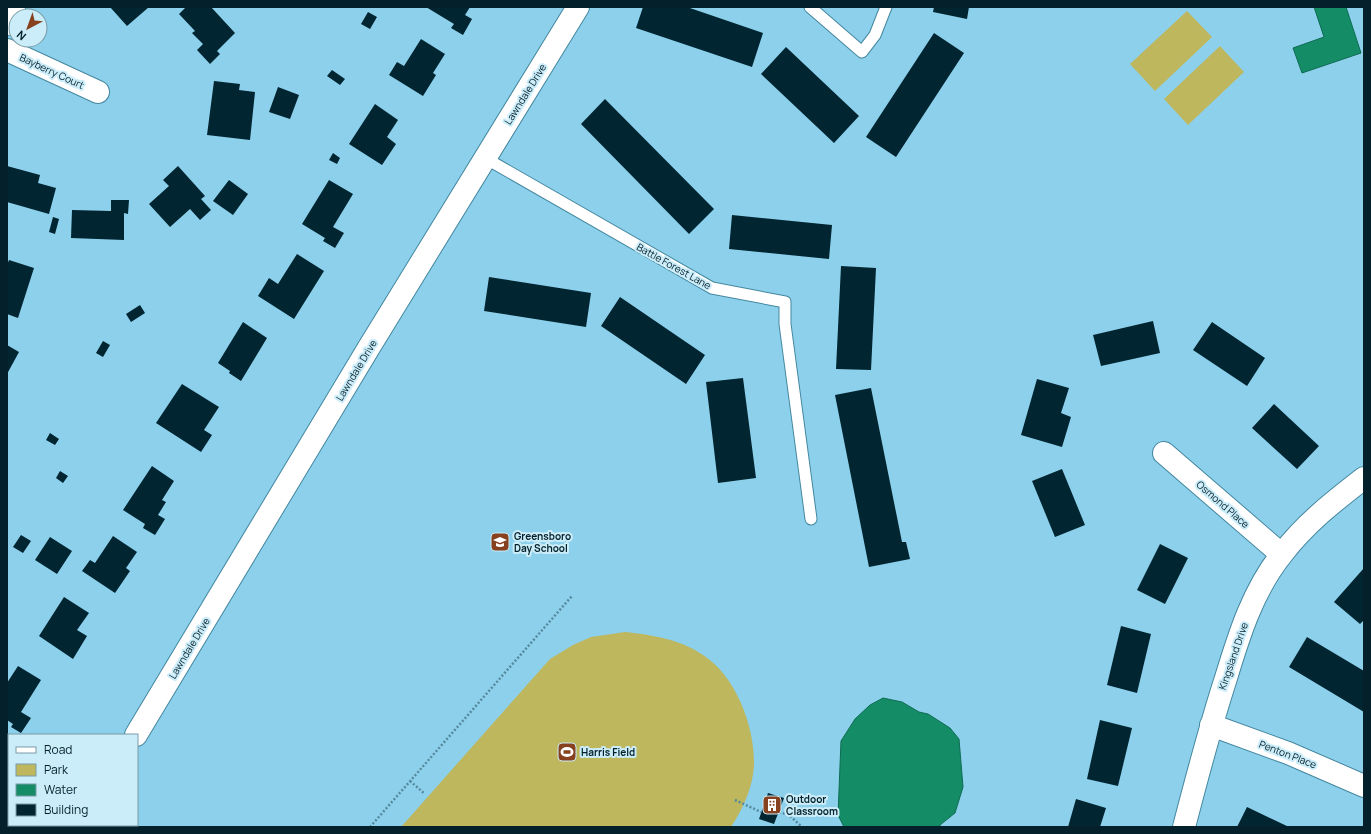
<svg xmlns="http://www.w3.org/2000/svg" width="1371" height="834" viewBox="0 0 1371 834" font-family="Manrope,sans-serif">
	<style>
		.green { fill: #beb75d }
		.water { fill: #148c66; stroke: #0f6c54 }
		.building { fill: #012531 }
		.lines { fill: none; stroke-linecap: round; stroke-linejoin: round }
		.service-casing { stroke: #44879f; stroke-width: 13 }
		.minor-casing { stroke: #44879f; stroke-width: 24 }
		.secondary-casing { stroke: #44879f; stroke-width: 24 }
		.path { stroke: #55899d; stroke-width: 2.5; stroke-dasharray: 2 2; stroke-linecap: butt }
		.service { stroke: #fff; stroke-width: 11 }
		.minor { stroke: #fff; stroke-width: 22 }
		.secondary { stroke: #fff; stroke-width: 22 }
		.labels { text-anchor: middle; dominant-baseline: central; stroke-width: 4; stroke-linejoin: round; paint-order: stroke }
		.street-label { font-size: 10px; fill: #04212b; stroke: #cbecf9 }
		.poi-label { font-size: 10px; font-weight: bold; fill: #04212b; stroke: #cbecf9; text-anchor: start }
	</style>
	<rect width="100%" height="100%" fill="#8dd0eb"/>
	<path class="green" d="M1187,11L1212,37L1155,91L1130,64Z
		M1220,46L1244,72L1188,125L1164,99Z
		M625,632C652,635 680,639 703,655C736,676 755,727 754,765C753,787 743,809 731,827H401L550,659L573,645L591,637Z"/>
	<path class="water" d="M1314,7H1346L1361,53L1302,73L1293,48L1324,37Z
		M883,698L902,702L919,712L928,714L950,728L959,739L963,787L955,813L940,825V827H844L838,815L841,741L855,719L870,705Z"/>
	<path class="building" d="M110,7H149L127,26Z
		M186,7H211L235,33L217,51L220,54L210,64L197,50L203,44L192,33L195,31L179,14Z
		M426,7H470L465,15L472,19L463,35L451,28L454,24Z
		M643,7H687L763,33L752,67L636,28Z
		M934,7H969L967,19L933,12Z
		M368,12L377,17L370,29L361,24Z
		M934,33L964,53L896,157L866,137Z
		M421,39L445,54L433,73L436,75L423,96L389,75L397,62L404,66Z
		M786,47L859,116L834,143L761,74Z
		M332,70L345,79L340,85L327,76Z
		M214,81L240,84L239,90L255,92L250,140L207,135Z
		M278,87L299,95L290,119L269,112Z
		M605,99L714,209L689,234L581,124Z
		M375,104L398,120L387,137L396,144L382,165L349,144Z
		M333,153L340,158L337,164L329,160Z
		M7,166L40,175L38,183L56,188L49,214L7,202Z
		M178,166L205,196L201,199L211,210L200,220L190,209L170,227L149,204L169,186L163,180Z
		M229,180L248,194L233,215L213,201Z
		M329,180L353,194L333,227L344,233L335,248L323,241L325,238L302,224Z
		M111,200H129L128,214L124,213V240L71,238L72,210L111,211Z
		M732,215L832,225L829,259L729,249Z
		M53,217L59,219L55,234L49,232Z
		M297,254L324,271L294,319L258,296L269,278L278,284Z
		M9,260L34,268L18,318L7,314V265Z
		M841,266L876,268L871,370L836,369Z
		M489,277L591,293L586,327L484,311Z
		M620,297L705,355L686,384L601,326Z
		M140,305L145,313L131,322L126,314Z
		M1153,321L1160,353L1101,366L1093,335Z
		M243,322L267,338L241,381L229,373L230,371L218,363Z
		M1212,322L1265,358L1247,386L1193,350Z
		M103,341L110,345L103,357L96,353Z
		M7,345L19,352L7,374Z
		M743,378L756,478L718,483L706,382Z
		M1037,379L1069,388L1061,413L1071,417L1062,447L1021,435Z
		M182,384L219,407L204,430L212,435L201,452L156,423Z
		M871,388L902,542H906L910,559L869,567L835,395Z
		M1274,404L1319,446L1297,469L1252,428Z
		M50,433L59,439L55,445L46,440Z
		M152,466L174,481L162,500L166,502L158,515L165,519L155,535L143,528L145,524L123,510Z
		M1062,469L1085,525L1055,537L1032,481Z
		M60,471L68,476L63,483L56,478Z
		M21,535L31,541L23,553L13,547Z
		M113,536L137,552L126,568L130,571L115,593L82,571L90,560L95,563Z
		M50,537L72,551L57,574L35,560Z
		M1160,544L1188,558L1165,604L1137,590Z
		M1364,568V620L1360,624L1334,602Z
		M64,597L89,613L77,630L87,636L73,659L39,636Z
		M1121,626L1151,634L1137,693L1107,685Z
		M1307,637L1364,671V712L1289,667Z
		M18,666L41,680L21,712L31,718L21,733L11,727L13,724L7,720V683Z
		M1100,720L1132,728L1118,786L1087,779Z
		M768,793L784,798L774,824L759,819Z
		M1076,799L1106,808L1100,827H1068Z
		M1247,807L1289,827H1237Z"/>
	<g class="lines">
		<g class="service-casing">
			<path id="service" d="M810,7L862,52L875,35L886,7
				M485,158L712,288L785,302V324L811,519"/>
		</g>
		<g class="minor-casing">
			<path id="minor" d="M7,24L14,7
				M7,50L98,92
				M1164,453L1281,554
				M1211,725L1288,753L1364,786
				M1184,827C1197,777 1210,727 1226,678C1239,635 1253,590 1282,554C1306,523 1333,502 1364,478"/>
		</g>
		<g class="secondary-casing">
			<path id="secondary" d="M136,735L368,349L578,7
				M81,827L82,825"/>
		</g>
		<path class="path" d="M410,781L425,794
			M735,800L761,812
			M779,812L789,815L802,827
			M370,827L572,596"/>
		<use href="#service" class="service"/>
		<use href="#minor" class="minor"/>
		<use href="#secondary" class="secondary"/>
	</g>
	<defs>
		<g id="school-square" transform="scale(1)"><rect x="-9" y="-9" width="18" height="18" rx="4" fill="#88411e" stroke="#cbecf9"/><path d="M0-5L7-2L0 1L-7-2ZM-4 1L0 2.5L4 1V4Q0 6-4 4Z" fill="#fff"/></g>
		<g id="stadium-square" transform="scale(1)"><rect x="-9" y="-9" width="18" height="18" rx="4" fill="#88411e" stroke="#cbecf9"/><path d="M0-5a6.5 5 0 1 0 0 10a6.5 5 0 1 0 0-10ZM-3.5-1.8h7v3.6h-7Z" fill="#fff"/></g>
		<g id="building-square" transform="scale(1)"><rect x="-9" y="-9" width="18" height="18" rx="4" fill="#88411e" stroke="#cbecf9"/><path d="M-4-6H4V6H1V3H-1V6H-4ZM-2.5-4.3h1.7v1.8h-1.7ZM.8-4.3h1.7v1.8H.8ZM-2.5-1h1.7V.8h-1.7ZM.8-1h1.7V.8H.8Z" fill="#fff"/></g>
	</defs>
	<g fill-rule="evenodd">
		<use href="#school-square" x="500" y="542"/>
		<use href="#stadium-square" x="567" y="752"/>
		<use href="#building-square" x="772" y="805"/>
	</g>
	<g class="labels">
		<g class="street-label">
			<text transform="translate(52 71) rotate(25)">Bayberry Court</text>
			<text transform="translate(525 94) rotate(-58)">Lawndale Drive</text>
			<text transform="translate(674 266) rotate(29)">Battle Forest Lane</text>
			<text transform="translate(356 370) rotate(-59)">Lawndale Drive</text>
			<text transform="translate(1223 504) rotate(41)">Osmond Place</text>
			<text transform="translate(189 648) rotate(-59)">Lawndale Drive</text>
			<text transform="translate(1233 656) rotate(-71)">Kingsland Drive</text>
			<text transform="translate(1288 754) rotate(21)">Penton Place</text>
		</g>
		<g class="poi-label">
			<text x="514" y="536">Greensboro<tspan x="514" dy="12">Day School</tspan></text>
			<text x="581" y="752">Harris Field</text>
			<text x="786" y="799">Outdoor<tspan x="786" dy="12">Classroom</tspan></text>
		</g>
	</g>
	<rect width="1371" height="834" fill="none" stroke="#04212b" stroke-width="16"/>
	<rect x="8" y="734" width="130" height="92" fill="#cbecf9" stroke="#7b9ba7"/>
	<rect x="16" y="747" width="20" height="6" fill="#ffffff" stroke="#7b9ba7"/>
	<text x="44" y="754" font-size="12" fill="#04212b">Road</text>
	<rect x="16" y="764" width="20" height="12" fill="#beb75d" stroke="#7b9ba7"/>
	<text x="44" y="774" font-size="12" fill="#04212b">Park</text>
	<rect x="16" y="784" width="20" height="12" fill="#148c66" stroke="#7b9ba7"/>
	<text x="44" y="794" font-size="12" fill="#04212b">Water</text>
	<rect x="16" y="804" width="20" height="12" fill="#012531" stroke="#7b9ba7"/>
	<text x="44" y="814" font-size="12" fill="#04212b">Building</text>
	<g transform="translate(28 28) rotate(221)"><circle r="19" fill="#cbecf9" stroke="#7b9ba7"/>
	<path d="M0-3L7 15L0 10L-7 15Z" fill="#88411e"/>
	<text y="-6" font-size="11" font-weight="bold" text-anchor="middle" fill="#04212b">N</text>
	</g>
</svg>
